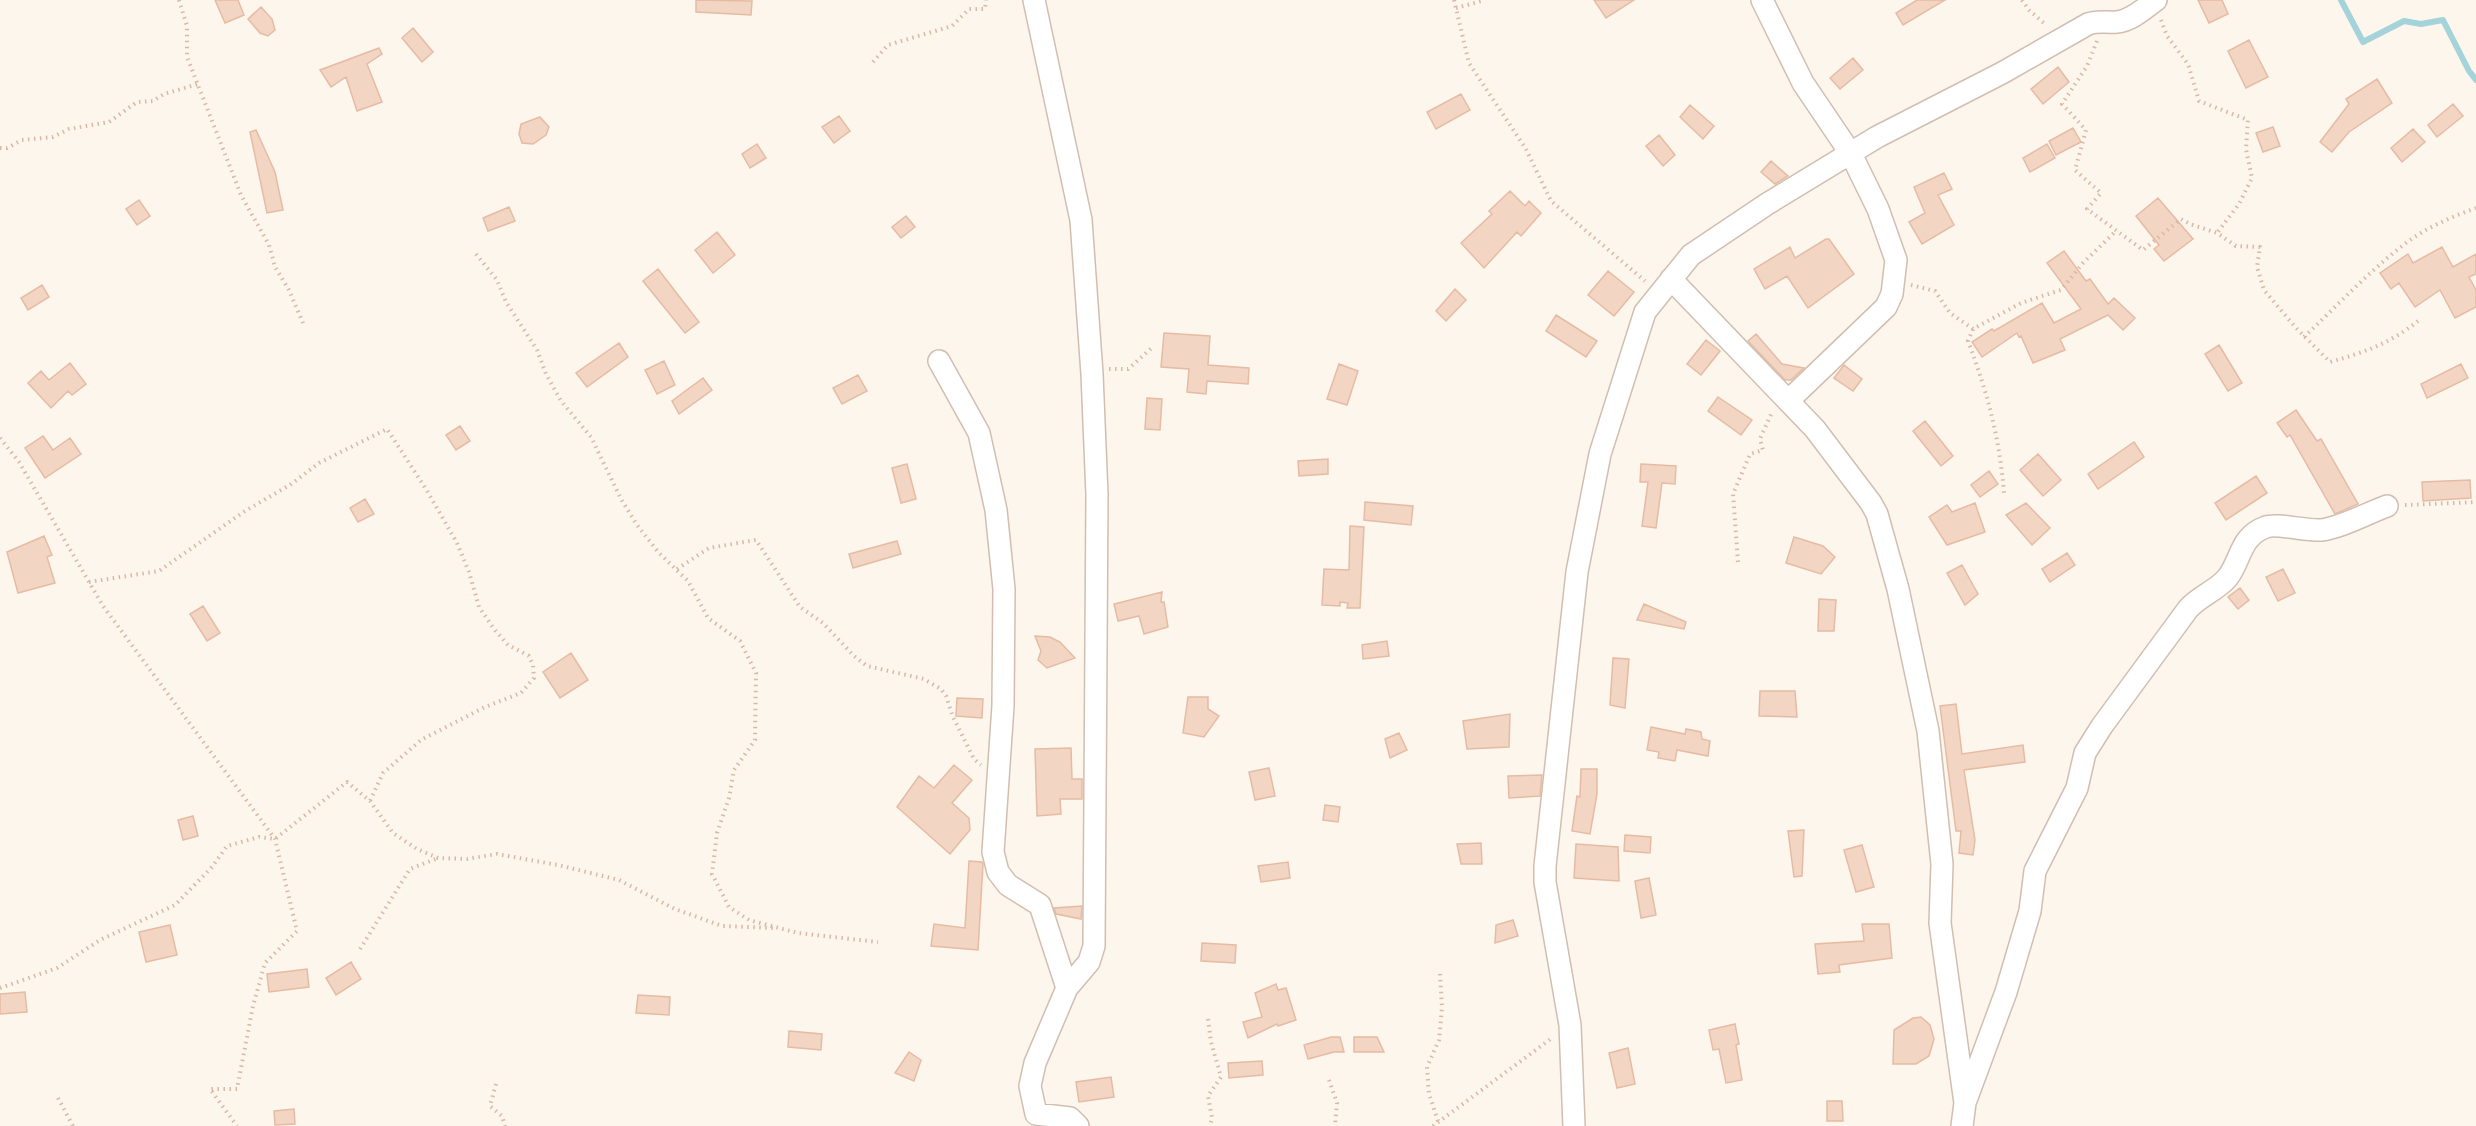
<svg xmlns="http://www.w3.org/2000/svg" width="2476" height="1126" viewBox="0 0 2476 1126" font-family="'Golos Text',sans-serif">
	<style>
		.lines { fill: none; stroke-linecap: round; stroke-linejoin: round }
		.stream { stroke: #a5d3da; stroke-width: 6 }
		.building { fill: #f3d5c3; stroke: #e6bba3; stroke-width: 1.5 }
		.minor-casing { stroke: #d1beb0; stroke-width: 24 }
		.path { stroke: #d9b8a5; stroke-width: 4; stroke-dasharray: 1.5 4.5; stroke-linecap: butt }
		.minor { stroke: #fff; stroke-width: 21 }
	</style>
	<rect width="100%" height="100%" fill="#fdf6ec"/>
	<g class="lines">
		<path class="stream" d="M2341,0L2363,42L2404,21L2421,24L2443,20L2469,71L2476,80"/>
	</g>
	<path class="building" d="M215,0H238L244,15L225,23Z
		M696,0L752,1L751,15L696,12Z
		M1594,0H1634L1606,18Z
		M1917,0H1945L1903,25L1896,13Z
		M2198,0H2222L2228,14L2209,23Z
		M261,7L272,19L275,30L268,36L260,33L248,19Z
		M413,28L433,52L422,62L402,38Z
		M2249,40L2268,77L2246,88L2228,51Z
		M379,48L382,54L367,64L382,102L357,111L346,77L331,87L320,70Z
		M1853,58L1863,70L1840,89L1830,78Z
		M2058,67L2069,82L2043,104L2031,89Z
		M2377,79L2392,103L2349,132L2332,152L2320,142L2349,104L2346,99Z
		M1461,94L1470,110L1436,129L1427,112Z
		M2453,104L2463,116L2437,137L2428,125Z
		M1690,105L1714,126L1703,139L1680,117Z
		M839,116L850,131L834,143L822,127Z
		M540,117L549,127L546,135L533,144L522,143L519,134L521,124Z
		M2273,127L2280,146L2263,152L2256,133Z
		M2073,128L2081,142L2056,155L2049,141Z
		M2413,129L2425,142L2402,162L2391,148Z
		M256,130L275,172L283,210L267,213L250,132Z
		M1659,135L1675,155L1663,166L1646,146Z
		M757,144L766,158L750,168L742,154Z
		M2047,144L2055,158L2030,172L2023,158Z
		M1771,161L1788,176L1775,184L1761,172Z
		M1944,173L1952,189L1938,195L1954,225L1922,244L1909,222L1925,213L1914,187Z
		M1510,191L1525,206L1529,201L1541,213L1521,236L1517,232L1484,268L1461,243L1492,214L1489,211Z
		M2158,198L2193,239L2164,261L2154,249L2159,245L2136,216Z
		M139,200L150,216L137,225L126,209Z
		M509,207L515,221L488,231L483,218Z
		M906,216L915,227L901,238L892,227Z
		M717,232L735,255L713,273L695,250Z
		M1826,239H1829L1854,274L1808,308L1787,276L1765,289L1754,269L1790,247L1795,258Z
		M2442,247L2453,267L2476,254V274L2469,277L2476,290V307L2455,318L2440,290L2415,307L2399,283L2391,289L2380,273L2408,254L2413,263Z
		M2064,251L2086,281L2090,279L2108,304L2114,298L2135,318L2123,330L2108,315L2060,339L2065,350L2033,363L2021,336L2019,337L2017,333L1982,357L1972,342L1992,329L1994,331L2042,303L2054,323L2081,309L2047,263Z
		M658,269L699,322L685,333L643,281Z
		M1608,271L1634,292L1614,316L1588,295Z
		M42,285L49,297L28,310L21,298Z
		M1455,289L1466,300L1446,321L1436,311Z
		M1556,315L1597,341L1586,357L1546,331Z
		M1164,333L1210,336L1208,365L1249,368L1248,384L1207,381L1206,394L1187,392L1189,369L1161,367Z
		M1756,334L1782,364L1804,368L1791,380H1785L1748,341Z
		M1706,340L1720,351L1701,375L1687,364Z
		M619,343L628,357L587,387L576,373Z
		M2219,345L2242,383L2228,391L2205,354Z
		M664,361L675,385L657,394L645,370Z
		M70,363L86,384L72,395L68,391L51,408L28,383L41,371L49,380Z
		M1339,364L1358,371L1347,405L1327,399Z
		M2461,364L2468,378L2427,398L2421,384Z
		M1844,365L1862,379L1853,391L1834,378Z
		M858,375L867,391L842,404L833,388Z
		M703,378L712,390L679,414L672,401Z
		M1718,397L1752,420L1741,435L1708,411Z
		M1147,398L1162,399L1160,430L1145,429Z
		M2296,410L2317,441L2321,439L2358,504L2335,514L2290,435L2287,437L2277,423Z
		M1925,421L1953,456L1941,466L1913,431Z
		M460,426L470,441L456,450L446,435Z
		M43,436L53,450L70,438L81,454L45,478L25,448Z
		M2134,442L2144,457L2098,489L2088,474Z
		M2038,454L2061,480L2043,496L2020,470Z
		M1328,459V474L1299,476L1298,461Z
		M907,464L916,499L901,503L892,468Z
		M1641,464L1676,466L1675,484L1662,483L1656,528L1642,526L1648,482H1640Z
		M1989,471L1998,484L1980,497L1971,485Z
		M2256,476L2267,493L2226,520L2215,503Z
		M2470,480L2471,498L2423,501L2422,482Z
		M365,499L374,514L358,522L350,508Z
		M1365,502L1413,506L1411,525L1364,520Z
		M1975,503L1985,532L1947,545L1929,517L1947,505L1952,512Z
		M2026,503L2050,528L2032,545L2006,515Z
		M1350,526L1364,527L1360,608H1347L1348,603L1340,602V606L1322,605L1324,569L1349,570Z
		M44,536L52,555L47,557L55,583L18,593L7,552Z
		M1794,537L1823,546L1835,557L1821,574L1786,563Z
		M897,541L901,554L853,568L849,554Z
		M2067,553L2075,565L2050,582L2042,569Z
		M1962,565L1978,594L1965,605L1947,573Z
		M2283,569L2295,593L2278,601L2266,577Z
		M2240,588L2249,600L2238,609L2228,597Z
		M1162,592L1161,602H1164L1168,627L1144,634L1139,616L1118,621L1114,604Z
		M1819,599L1836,600L1834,631H1818Z
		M1644,604L1686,622L1684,629L1637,620Z
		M203,606L220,633L207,641L190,614Z
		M1035,636L1050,637L1060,642L1075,658L1047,668L1038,660L1041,651Z
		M1387,641L1389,656L1363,659L1362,645Z
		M571,653L588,680L560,698L543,672Z
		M1613,658L1629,659L1625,708L1610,705Z
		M1760,691H1795L1797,717L1759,716Z
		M1188,697H1208V709L1219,716L1204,737L1183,733Z
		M957,698L983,699L982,718L956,716Z
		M1956,704L1962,754L2023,745L2025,762L1964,770L1975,840L1973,855L1959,853L1961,831H1956L1940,706Z
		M1510,714L1509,747L1467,749L1463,721Z
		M1651,727L1685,734L1686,729L1701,732L1702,739L1710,741L1708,756L1677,750L1675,761L1658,758L1659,752L1647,750Z
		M1399,733L1407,750L1390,758L1385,739Z
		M1071,748L1072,779H1082V799H1060L1061,814L1037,816L1035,749Z
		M954,765L972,780L952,803L969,818L970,830L950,854L897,807L919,776L934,788Z
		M1269,768L1275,796L1255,800L1249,772Z
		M1581,769H1597V794L1590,834L1572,831L1577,796L1580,797Z
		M1542,775L1540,796L1509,798L1508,776Z
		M1325,805L1340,807L1338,822L1323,820Z
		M193,816L198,836L183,840L178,820Z
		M1804,830L1802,876L1794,877L1788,831Z
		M1625,835L1651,837L1650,853L1624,851Z
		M1481,843L1482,864H1461L1457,844Z
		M1576,844L1618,847L1619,881L1574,878Z
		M1862,845L1874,887L1856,892L1844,850Z
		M969,861L982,862L983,864L978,950L931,946L934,924L965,928Z
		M1288,862L1290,878L1261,882L1258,866Z
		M1649,878L1656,915L1641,918L1635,881Z
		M1082,906L1081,919L1056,914L1054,908Z
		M1513,920L1518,936L1495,943L1496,925Z
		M1862,924H1889L1892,958L1839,965L1840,972L1818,974L1815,944L1864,941Z
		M170,925L177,955L146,962L139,932Z
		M1202,943L1236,945L1235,963L1201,961Z
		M351,962L361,979L336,995L326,978Z
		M307,969L309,987L269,992L267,974Z
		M1276,984L1278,990L1286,988L1296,1020L1278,1026L1277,1024L1248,1038L1243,1022L1262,1017L1255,993Z
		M25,992L27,1012L0,1014V994Z
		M638,995L670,997L669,1015L636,1013Z
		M1921,1017L1930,1025L1934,1039L1929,1056L1916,1064H1893L1894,1030L1913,1018Z
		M1735,1024L1739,1044L1736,1045L1742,1080L1726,1083L1719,1049L1713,1050L1709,1030Z
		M789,1031L822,1034L821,1050L788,1047Z
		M1331,1037H1340L1344,1052H1334L1308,1059L1304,1045Z
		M1354,1037H1377L1384,1052H1354Z
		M1628,1048L1635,1084L1617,1088L1609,1053Z
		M909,1052L921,1060L914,1081L895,1073Z
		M1262,1061L1263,1075L1229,1078L1228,1063Z
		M1111,1077L1114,1097L1079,1102L1076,1082Z
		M1827,1101H1842L1843,1121H1827Z
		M294,1109L295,1124L275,1125L274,1111Z"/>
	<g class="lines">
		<g class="minor-casing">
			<path id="minor" d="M1034,0L1081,220L1092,374L1097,495L1094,946L1089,962L1067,988
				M1762,0L1803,83L1851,154L1878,209L1896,260L1892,294L1886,307L1788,401
				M1671,279L1815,429L1871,503L1877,514L1898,589L1928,731L1942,864L1940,923L1965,1103L1962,1126
				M939,361L979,433L996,510L1004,589L1003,706L993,852L998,872L1008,885L1040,905L1067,988L1035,1063L1030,1086L1036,1114L1070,1118L1078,1126
				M1966,1100L2006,992L2030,911L2035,871L2077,788L2085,753L2102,726L2188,609C2199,596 2218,590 2228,577C2241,560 2240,536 2266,527C2276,523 2307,531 2321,530C2340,528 2368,513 2387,506
				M1574,1126L1570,1025L1545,882V866L1577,572L1600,454L1645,312L1691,255L1767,204L1877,137L2002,73L2088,24C2098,20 2107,23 2117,22C2131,21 2145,8 2156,0"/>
		</g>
		<path class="path" d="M179,0L187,26V57L241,195L269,245L275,267L289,290L303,323
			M1454,0L1469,63L1526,149L1551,201L1645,281
			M2022,0L2029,10L2046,25
			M1456,8L1485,0
			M2161,20L2167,36L2188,64L2199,101L2248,120L2246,149L2252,178L2239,204L2217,233
			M2097,41L2087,66L2062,104L2086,130L2075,170L2101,193L2087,209L2143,250L2181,219L2190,224L2217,233L2236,246L2260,247L2257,267L2264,290L2296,328L2330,362C2365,352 2389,344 2418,321
			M873,62L888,45L952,26L969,9H985L986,0
			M0,148H7L22,140L53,137L69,129L109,122L137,102L153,101L164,94L198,84
			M476,254L497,280L506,302L537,350L546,374L561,401L591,437L621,499L637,525L659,553L688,581L708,618L740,641L756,673L755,740L734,770L729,798L717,833L712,874L729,907L749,920L798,933L878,942
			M1911,285L1935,291L1950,313L1973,329L2021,303L2061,290L2083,263L2117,230
			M1973,329L1968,341C1988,395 1999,435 2004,493
			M2304,337C2337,306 2369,271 2406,243C2427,227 2452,217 2476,208
			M1109,369H1128L1154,346
			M0,438L19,462L103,606L275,839L297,931L265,963L253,1006L237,1089H210L237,1126
			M2405,505L2476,502
			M1738,562L1733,494L1750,454L1763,450L1760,439L1772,412
			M677,569L709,548L756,540L800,607L823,623L854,656L867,666L924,679L941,689L946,696L953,717L974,759L981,765
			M89,582L159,571L245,511L290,485L319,463L387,429L426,489L457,543L469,572L479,607L494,629L508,645L529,656L533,665L534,678L521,693L485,707L421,740L383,773L370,801
			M360,949L410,869L438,858
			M0,988L57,968L100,940L175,905L212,867L227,846L259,837L275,839L347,782L370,801L393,833L417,849L438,858L467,859L497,854L558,865L619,880L675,909L722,926L773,928
			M1208,1019L1211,1042L1221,1077L1208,1096L1212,1118L1210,1126
			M1329,1080L1337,1103L1335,1126
			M496,1084L490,1106L502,1116L505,1126
			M58,1098L73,1126
			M1438,1121L1429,1094L1427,1067L1439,1040L1442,1008L1440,973
			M1433,1126L1552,1038"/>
		<use href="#minor" class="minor"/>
	</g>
</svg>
